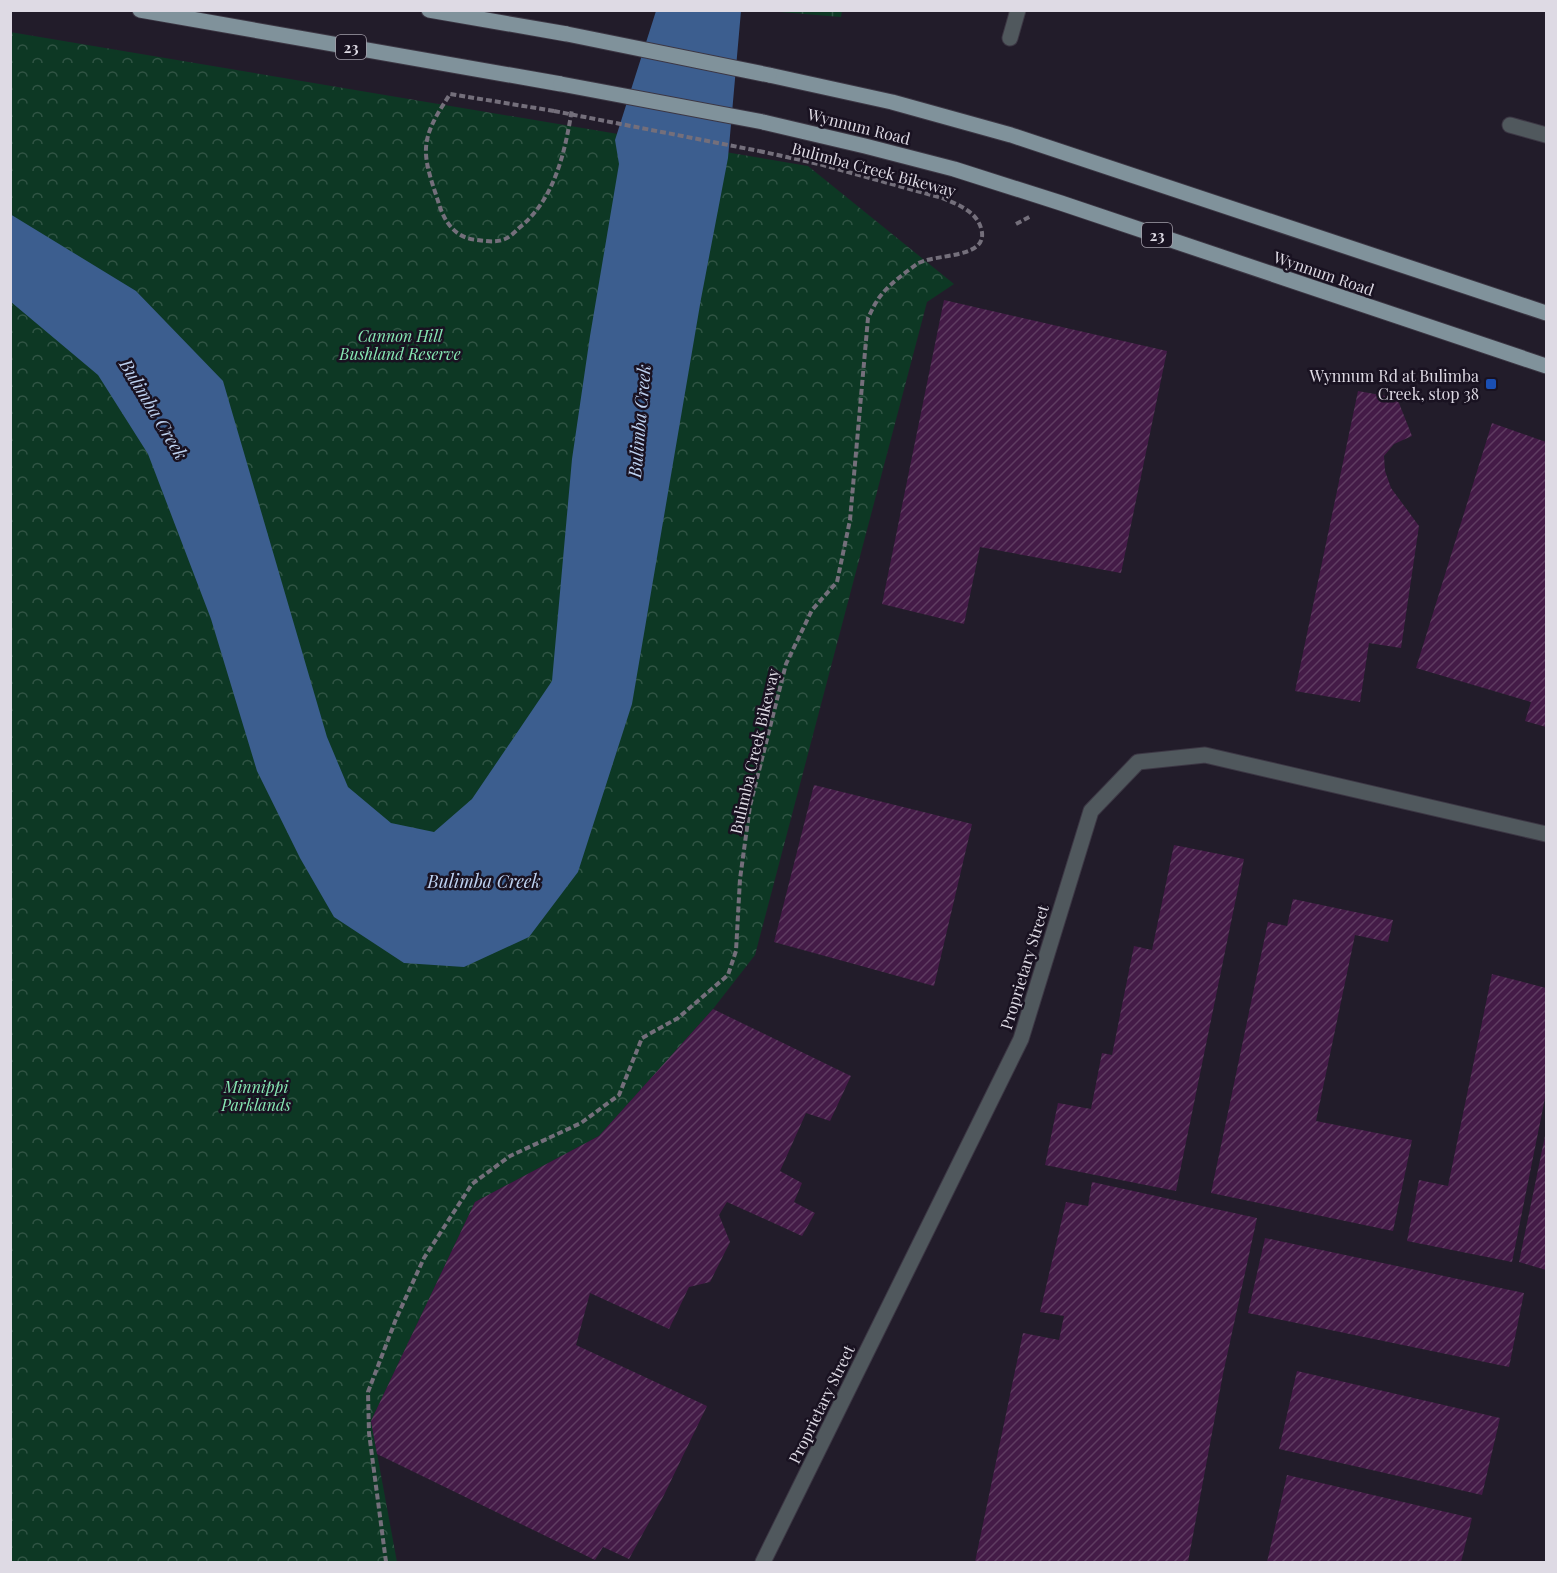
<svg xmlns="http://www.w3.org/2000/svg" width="1557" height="1573" viewBox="0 0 1557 1573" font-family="'Playfair Display',serif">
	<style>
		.wetland { fill: url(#wetland-marsh) }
		.park { fill: url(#park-crowns) }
		.water { fill: #3c5e8f }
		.building { fill: url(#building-hatch) }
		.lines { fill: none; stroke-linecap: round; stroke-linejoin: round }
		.street-casing { stroke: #3c3744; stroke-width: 17 }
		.primary-casing { stroke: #3c3744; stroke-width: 17 }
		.path { stroke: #746f7b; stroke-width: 4; stroke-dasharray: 6 3; stroke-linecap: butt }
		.street { stroke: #50585d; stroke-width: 15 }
		.primary { stroke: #80929b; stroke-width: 15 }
		.primary-bridge-casing { stroke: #3c3744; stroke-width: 17; stroke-linecap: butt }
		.path-bridge { stroke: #746f7b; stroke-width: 4; stroke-dasharray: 6 3; stroke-linecap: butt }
		.primary-bridge { stroke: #80929b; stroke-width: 15 }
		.transit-dot { fill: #1a4fb4; stroke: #191221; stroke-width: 2 }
		.labels { text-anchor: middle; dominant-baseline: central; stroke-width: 5; stroke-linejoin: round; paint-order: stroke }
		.shield { fill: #191221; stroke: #a39eaa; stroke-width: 1.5 }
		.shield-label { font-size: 15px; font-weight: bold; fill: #dedae4 }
		.street-label { font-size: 16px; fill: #dedae4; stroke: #191221 }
		.park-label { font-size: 16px; font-style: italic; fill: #87e9b4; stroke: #191221 }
		.poi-label { font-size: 16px; fill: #dedae4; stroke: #191221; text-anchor: end }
		.water-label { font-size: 18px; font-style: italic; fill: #bed2f1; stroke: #191221 }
	</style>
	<defs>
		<pattern id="wetland-marsh" width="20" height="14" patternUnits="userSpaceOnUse" patternTransform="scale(1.5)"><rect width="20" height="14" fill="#0d3824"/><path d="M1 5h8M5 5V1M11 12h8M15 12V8" fill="none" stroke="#305444"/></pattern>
		<pattern id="park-crowns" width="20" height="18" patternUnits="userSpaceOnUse" patternTransform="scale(1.5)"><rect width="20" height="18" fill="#0d3824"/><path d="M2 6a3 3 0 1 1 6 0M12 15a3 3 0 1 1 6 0" fill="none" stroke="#305444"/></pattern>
		<pattern id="building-hatch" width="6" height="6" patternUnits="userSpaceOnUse" patternTransform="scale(1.5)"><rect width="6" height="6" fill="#441b47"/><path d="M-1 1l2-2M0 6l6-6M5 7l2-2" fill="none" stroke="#5f3c61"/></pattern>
	</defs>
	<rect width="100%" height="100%" fill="#221c2a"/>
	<path class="wetland" d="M768,11L842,10V11L841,17Z"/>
	<path class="park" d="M10,32L808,166L954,284L927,302L755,955L713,1009L599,1136L475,1202L371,1421L397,1562H11Z"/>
	<path class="water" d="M656,11H741L728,158L701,299L632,704L578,872L529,937L464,967L404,963L334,917L300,858L257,771L211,619L148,454L98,375L11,302L10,214L136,291L223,381L327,737L348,787L391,823L434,832L472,799L552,681L572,459L590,336L619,164L615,140Z"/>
	<path class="building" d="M944,300L1167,351L1121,573L980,547L964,624L882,604Z
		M1358,391L1397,398L1412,436L1394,444L1384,456L1385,471L1391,488L1419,526L1401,648L1369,643L1360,702L1295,691Z
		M1492,423L1546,442V727L1525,721L1531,702L1416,668Z
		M814,785L972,824L934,986L774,942Z
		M1174,845L1244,859L1176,1191L1045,1165L1058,1103L1091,1109L1102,1053L1112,1055L1134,946L1152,950Z
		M1293,899L1393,920L1388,942L1355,935L1316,1121L1412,1140L1393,1231L1211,1193L1268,922L1287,926Z
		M1492,974L1546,988V1093L1512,1262L1407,1241L1419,1180L1448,1186Z
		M713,1009L851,1076L830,1121L806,1113L780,1171L802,1183L794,1202L815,1213L802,1236L727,1202L719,1215L730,1242L710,1282L689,1287L669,1329L590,1293L576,1345L707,1406L664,1495L629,1559L603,1547L595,1560L377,1454L371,1421L475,1202L599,1136Z
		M1545,1136H1546V1270L1519,1262Z
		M1092,1182L1257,1218L1223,1374L1188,1562H975L1023,1333L1059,1340L1064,1316L1040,1312L1066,1202L1088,1206Z
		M1265,1238L1524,1293L1509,1367L1248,1313Z
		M1297,1371L1500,1418L1482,1495L1279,1449Z
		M1287,1475L1472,1518L1461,1562H1267Z"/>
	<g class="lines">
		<g class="street-casing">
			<path id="street" d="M1010,38L1018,10
				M1510,125L1546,135
				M763,1562L1021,1039L1091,811L1138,762L1205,755L1546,834"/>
		</g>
		<g class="primary-casing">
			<path id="primary" d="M140,10L561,84
				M429,10L567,34
				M769,75L892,102L1011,135L1546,313
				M763,122L865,146L954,169L1061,203L1546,366"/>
		</g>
		<path class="path" d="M554,111L450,94C440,110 427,128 426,148C425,165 433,185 438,201C444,222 455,238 477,240C486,241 496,243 505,239C510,237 515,232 519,228C555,199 565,152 572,109
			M1016,224L1031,216
			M386,1562L369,1433L368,1392L396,1319L424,1258L472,1184L510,1156L581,1123L619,1095L642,1038L678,1018L728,975L736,951L740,879L750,806L786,664L812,610L837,582L850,520L868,318C872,310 876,301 882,294C891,283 906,272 917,264C933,253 991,260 981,228C976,211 957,204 942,198L819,164L759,151"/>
		<use href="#street" class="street"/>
		<use href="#primary" class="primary"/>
		<g class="primary-bridge-casing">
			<path id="primary-bridge" d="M567,34L769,75
				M561,84L763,122"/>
		</g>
		<path class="path-bridge" d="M554,111L759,151"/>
		<use href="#primary-bridge" class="primary-bridge"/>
	</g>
	<rect class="transit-dot" x="1485" y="378" width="12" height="12" rx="3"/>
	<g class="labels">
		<g class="shield">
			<rect x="336" y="35" width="30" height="24" rx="4.5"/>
			<rect x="1142" y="223" width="30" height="24" rx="4.5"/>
		</g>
		<g class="shield-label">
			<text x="351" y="47">23</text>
			<text x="1157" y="235">23</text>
		</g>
		<g class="street-label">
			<text transform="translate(859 126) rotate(14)">Wynnum Road</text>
			<text transform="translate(874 169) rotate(15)">Bulimba Creek Bikeway</text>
			<text transform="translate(1324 273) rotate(19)">Wynnum Road</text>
			<text transform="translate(754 751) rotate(-77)">Bulimba Creek Bikeway</text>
			<text transform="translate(1024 967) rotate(-73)">Proprietary Street</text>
			<text transform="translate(821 1404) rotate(-64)">Proprietary Street</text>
		</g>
		<g class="park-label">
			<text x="400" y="335">Cannon Hill<tspan x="400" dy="18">Bushland Reserve</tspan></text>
			<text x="256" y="1086">Minnippi<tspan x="256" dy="18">Parklands</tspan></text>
		</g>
		<g class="poi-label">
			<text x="1479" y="375">Wynnum Rd at Bulimba<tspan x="1479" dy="18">Creek, stop 38</tspan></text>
		</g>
		<g class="water-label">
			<text transform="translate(154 409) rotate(59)">Bulimba Creek</text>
			<text transform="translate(639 421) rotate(-85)">Bulimba Creek</text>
			<text x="484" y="881">Bulimba Creek</text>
		</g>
	</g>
	<rect width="1557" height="1573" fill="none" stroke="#dedae4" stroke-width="24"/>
</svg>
